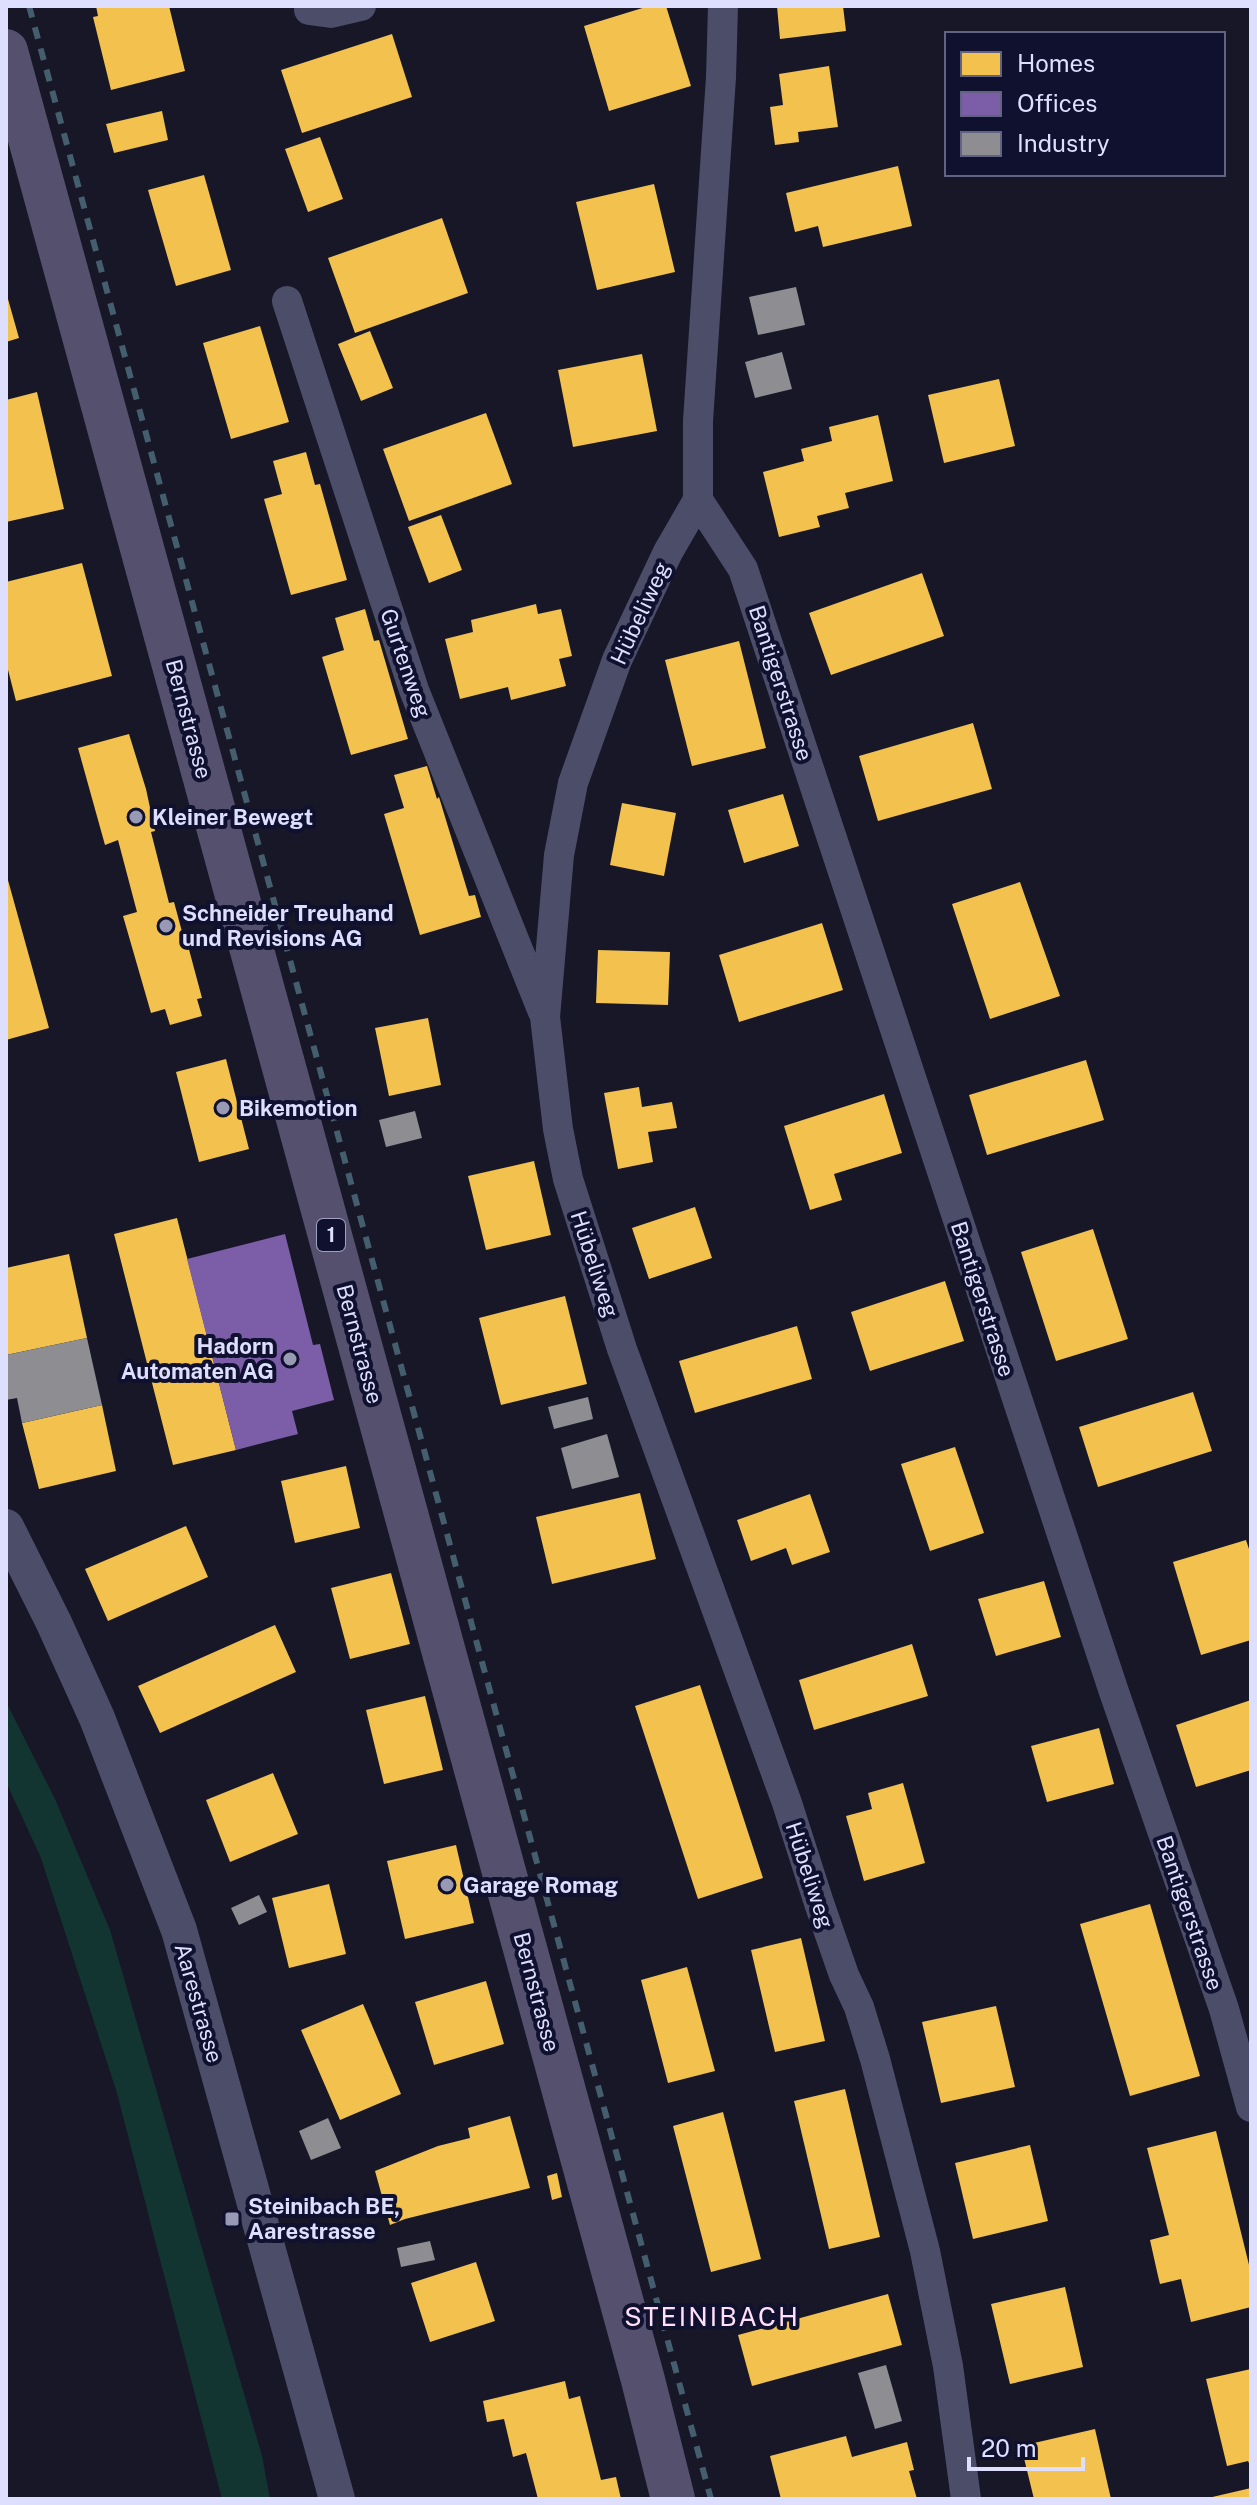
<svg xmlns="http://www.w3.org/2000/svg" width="1257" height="2505" viewBox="0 0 1257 2505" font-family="'Public Sans',sans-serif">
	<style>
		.green { fill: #133531 }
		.homes { fill: #f2c14e }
		.offices { fill: #7b5ea7 }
		.industry { fill: #8d8d92 }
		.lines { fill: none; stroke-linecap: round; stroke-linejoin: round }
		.minor { stroke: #4c4e69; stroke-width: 30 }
		.tertiary { stroke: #4c4e69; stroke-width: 36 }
		.primary { stroke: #55506e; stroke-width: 44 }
		.rail { stroke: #445e6e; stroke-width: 6; stroke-dasharray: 12 10; stroke-linecap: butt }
		.poi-dot { fill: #9899b4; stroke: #10102f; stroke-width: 3 }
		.labels { text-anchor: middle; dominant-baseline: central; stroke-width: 8; stroke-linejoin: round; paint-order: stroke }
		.shield { fill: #10102f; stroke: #a0a1c1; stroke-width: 2 }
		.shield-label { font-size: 20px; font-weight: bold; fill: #dedfff }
		.street-label { font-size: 22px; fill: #dedfff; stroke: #10102f }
		.poi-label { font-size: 22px; font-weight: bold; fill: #dedfff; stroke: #10102f; text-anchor: start }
		.quarter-label { font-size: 26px; letter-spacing: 2px; fill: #ffe0f8; stroke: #10102f }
	</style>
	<rect width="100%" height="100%" fill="#171728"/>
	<path class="green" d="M6,1702L55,1799L110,1930L262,2456L270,2499H222L117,2093L41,1858L6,1782Z"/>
	<path class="homes" d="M96,6H169L185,71L111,90L93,17L98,16Z
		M649,6H666L691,86L609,111L584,26Z
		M777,6H843L846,31L780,39Z
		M392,34L412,97L302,133L281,70Z
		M829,66L838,127L798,132L799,142L775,145L770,107L783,105L779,74Z
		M162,111L168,140L114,153L106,124Z
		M320,137L343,199L308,212L285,149Z
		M898,166L912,226L823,247L818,226L795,232L786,193Z
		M204,175L231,270L176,286L148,190Z
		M654,184L675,272L597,290L576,202Z
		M442,218L468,293L355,333L328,258Z
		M6,292L19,338L6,342Z
		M260,326L289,422L231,439L203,343Z
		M370,331L393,388L361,401L338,344Z
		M642,354L657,431L573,447L558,370Z
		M999,379L1015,446L944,463L928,395Z
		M37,392L64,509L6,522V400Z
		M486,413L512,484L409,521L383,449Z
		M878,415L893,481L845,493L849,508L817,516L820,527L779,537L763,472L804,461L801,449L832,441L829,427Z
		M306,452L315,485L320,484L347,580L291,595L264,499L282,494L273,461Z
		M441,515L462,570L429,583L408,527Z
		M82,563L112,676L16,701L6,662V582Z
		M922,573L944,636L831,675L809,613Z
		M536,604L538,614L561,609L572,656L559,659L566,686L511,700L508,687L460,699L445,639L473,632L471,620Z
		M365,609L374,641L379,640L408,739L351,755L322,657L344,650L335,618Z
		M739,641L766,748L692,766L665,660Z
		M973,723L992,789L878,821L859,756Z
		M129,734L146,789L155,831L151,832L169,903L174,902L185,943L187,942L202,998L197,999L202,1016L170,1025L165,1009L151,1013L123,916L137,912L118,840L105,845L78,748Z
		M427,766L437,799L439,797L469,896L475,895L481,917L420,935L384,814L404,808L394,775Z
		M783,794L799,846L744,863L728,810Z
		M622,803L676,813L664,876L610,865Z
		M6,873L49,1028L6,1040Z
		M1020,882L1060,996L990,1019L952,904Z
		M822,923L843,990L739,1022L719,955Z
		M598,950L670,952L668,1005L596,1003Z
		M428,1018L441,1085L389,1096L375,1028Z
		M226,1059L249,1149L199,1162L176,1072Z
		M1086,1060L1104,1120L987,1155L969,1095Z
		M639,1087L642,1107L672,1102L677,1128L648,1132L653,1162L618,1169L604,1093Z
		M884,1094L902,1153L834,1174L842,1200L810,1210L784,1126Z
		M534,1161L551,1235L486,1250L468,1176Z
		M695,1207L712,1258L649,1279L632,1228Z
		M177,1218L236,1450L173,1465L114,1234Z
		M1093,1229L1128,1339L1056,1361L1021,1252Z
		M69,1254L87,1338L6,1355V1268Z
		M945,1281L964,1341L870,1371L851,1312Z
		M565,1296L587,1384L501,1405L479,1318Z
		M797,1326L812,1379L695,1413L679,1361Z
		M1193,1392L1212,1451L1098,1487L1079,1427Z
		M102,1405L116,1471L39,1489L22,1423Z
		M955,1447L984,1533L930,1551L901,1464Z
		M346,1466L360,1528L295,1543L281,1481Z
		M640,1493L656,1559L552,1584L536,1517Z
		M810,1494L830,1552L792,1565L786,1548L751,1561L737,1520Z
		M186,1526L208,1577L108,1621L85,1569Z
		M1246,1540L1251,1555V1640L1201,1655L1173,1562Z
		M391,1573L410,1644L350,1659L331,1588Z
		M1044,1581L1061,1637L996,1656L978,1599Z
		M275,1625L296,1672L160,1733L138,1686Z
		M912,1644L928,1696L814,1730L799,1680Z
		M700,1685L763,1878L698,1899L635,1706Z
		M425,1696L443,1770L384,1784L366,1710Z
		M1251,1700V1770L1196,1787L1176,1725Z
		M1099,1728L1114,1784L1047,1802L1031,1746Z
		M273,1773L298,1834L230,1862L206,1800Z
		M903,1783L925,1863L864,1881L846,1816L872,1809L868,1793Z
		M456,1845L474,1923L405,1939L387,1861Z
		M329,1884L346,1954L289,1968L272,1898Z
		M1150,1904L1200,2076L1130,2096L1080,1924Z
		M801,1938L825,2041L775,2052L751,1950Z
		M687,1967L715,2071L668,2083L641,1980Z
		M486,1981L504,2044L434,2065L415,2002Z
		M363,2004L401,2094L340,2120L301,2030Z
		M996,2006L1015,2087L941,2103L922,2022Z
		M845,2089L880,2237L829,2249L794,2101Z
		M723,2112L761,2259L711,2272L673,2126Z
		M510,2116L530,2188L405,2219L390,2225L375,2171L438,2146L470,2138L468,2128Z
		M1216,2131L1251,2273V2307L1191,2322L1181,2279L1160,2284L1158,2276L1150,2240L1169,2235L1147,2148Z
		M1030,2145L1048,2221L973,2239L955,2163Z
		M557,2173L562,2197L552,2200L547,2176Z
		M476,2262L495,2321L430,2342L411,2283Z
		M1065,2287L1083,2367L1010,2384L991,2304Z
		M888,2294L902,2345L752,2386L738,2335Z
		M1251,2369V2467L1248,2461L1227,2466L1206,2379Z
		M565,2381L569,2399L580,2396L601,2480L616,2477L621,2499H538L526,2453L513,2457L504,2419L487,2422L483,2401Z
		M1095,2429L1111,2499H1034L1021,2446Z
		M846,2436L852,2457L907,2442L914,2470L909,2471L917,2499H781L770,2456Z
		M1251,2488V2499H1208V2498Z"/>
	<path class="offices" d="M285,1234L313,1345L320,1344L334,1400L292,1411L298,1434L236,1450L187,1259Z"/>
	<path class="industry" d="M796,287L805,325L758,335L749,297Z
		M782,352L792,389L755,398L745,362Z
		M415,1111L422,1138L386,1147L379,1120Z
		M87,1338L102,1405L22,1423L17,1398L6,1400V1355Z
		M588,1397L593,1419L554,1429L548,1407Z
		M607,1434L619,1477L572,1489L561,1448Z
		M259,1895L267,1912L239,1925L231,1908Z
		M328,2118L341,2148L311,2160L299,2131Z
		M430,2241L435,2260L401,2267L397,2248Z
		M886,2365L902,2421L875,2429L858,2373Z"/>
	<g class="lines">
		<path class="minor" d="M723,6L721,77L698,421V500L668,552L617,660L573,783L559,855L545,1017L558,1129L568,1179L622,1349L787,1803L819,1903L844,1975L859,2007L875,2059L925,2251L948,2366L966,2499
			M309,10L331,13L361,6
			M287,301L414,690L543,1012
			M698,500L743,569L1113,1689L1224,2009L1251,2107"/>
		<path class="tertiary" d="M6,1527L54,1623L97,1718L179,1930L337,2499"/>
		<path class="primary" d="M6,51L643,2380L673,2499"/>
		<path class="rail" d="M29,6L711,2499"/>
	</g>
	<g class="poi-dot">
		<circle cx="136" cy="817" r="8"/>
		<circle cx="166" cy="926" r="8"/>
		<circle cx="223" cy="1108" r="8"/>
		<circle cx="290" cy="1359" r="8"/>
		<circle cx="447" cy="1885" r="8"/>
		<rect x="224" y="2211" width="16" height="16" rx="4"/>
	</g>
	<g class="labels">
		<rect class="shield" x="317" y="1219" width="28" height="32" rx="6"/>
		<g class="shield-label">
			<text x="331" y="1235">1</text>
		</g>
		<g class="street-label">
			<text transform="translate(640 613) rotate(-65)">Hübeliweg</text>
			<text transform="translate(406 663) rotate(71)">Gurtenweg</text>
			<text transform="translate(781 683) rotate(72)">Bantigerstrasse</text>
			<text transform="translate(189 719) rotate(75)">Bernstrasse</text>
			<text transform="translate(595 1264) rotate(72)">Hübeliweg</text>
			<text transform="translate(983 1299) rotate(72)">Bantigerstrasse</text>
			<text transform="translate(360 1344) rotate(75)">Bernstrasse</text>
			<text transform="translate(810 1875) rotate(72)">Hübeliweg</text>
			<text transform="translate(1190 1913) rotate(71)">Bantigerstrasse</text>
			<text transform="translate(537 1992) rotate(75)">Bernstrasse</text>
			<text transform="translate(199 2003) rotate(74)">Aarestrasse</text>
		</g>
		<g class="poi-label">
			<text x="152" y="817">Kleiner Bewegt</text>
			<text x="182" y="913">Schneider Treuhand<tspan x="182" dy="25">und Revisions AG</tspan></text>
			<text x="239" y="1108">Bikemotion</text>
			<text x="274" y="1346" text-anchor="end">Hadorn<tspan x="274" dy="25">Automaten AG</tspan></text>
			<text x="463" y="1885">Garage Romag</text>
			<text x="248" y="2206">Steinibach BE,<tspan x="248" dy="25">Aarestrasse</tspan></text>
		</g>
		<g class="quarter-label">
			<text x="712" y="2316">STEINIBACH</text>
		</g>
	</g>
	<rect width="1257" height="2505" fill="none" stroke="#dedfff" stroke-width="16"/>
	<rect x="945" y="32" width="280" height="144" fill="#10102f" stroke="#626382" stroke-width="2"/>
	<rect x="961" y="52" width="40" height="24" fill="#f2c14e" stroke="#626382" stroke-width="2"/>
	<text x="1017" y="72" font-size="24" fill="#dedfff">Homes</text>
	<rect x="961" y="92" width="40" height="24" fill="#7b5ea7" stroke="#626382" stroke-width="2"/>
	<text x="1017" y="112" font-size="24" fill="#dedfff">Offices</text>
	<rect x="961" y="132" width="40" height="24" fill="#8d8d92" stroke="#626382" stroke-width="2"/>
	<text x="1017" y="152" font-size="24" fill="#dedfff">Industry</text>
	<path d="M969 2457v12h114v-12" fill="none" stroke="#dedfff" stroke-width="4"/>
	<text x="981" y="2457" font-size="24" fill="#dedfff" stroke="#10102f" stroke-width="6" paint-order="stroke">20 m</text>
</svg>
